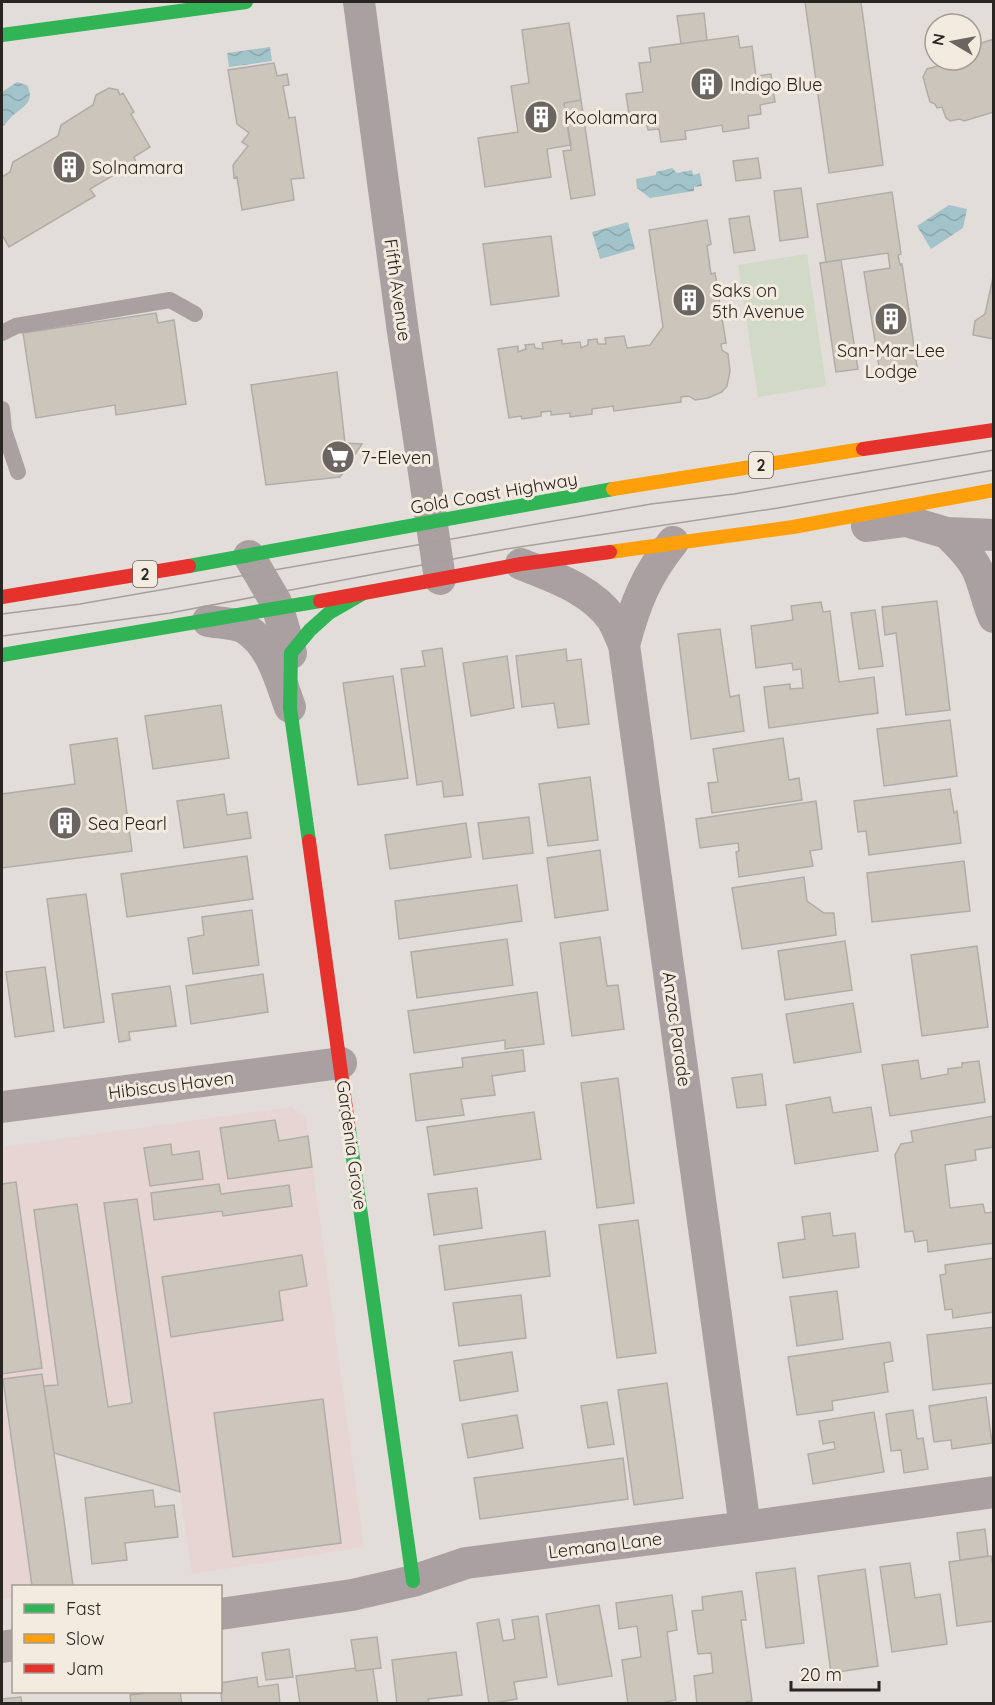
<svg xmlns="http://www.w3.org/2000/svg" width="995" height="1705" viewBox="0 0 995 1705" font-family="Quicksand,sans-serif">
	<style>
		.commercial { fill: #e6d5d3 }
		.pitch { fill: #d1d9c7 }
		.water { fill: url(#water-waves) }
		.building { fill: #cbc5bc; stroke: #b0ada8; stroke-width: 1.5 }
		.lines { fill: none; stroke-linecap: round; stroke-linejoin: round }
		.lane { stroke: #aba0a1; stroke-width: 16 }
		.street { stroke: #aba0a1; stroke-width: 32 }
		.fast { stroke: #30b455; stroke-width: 14 }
		.slow { stroke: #ff9f0a; stroke-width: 14 }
		.jam { stroke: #e5322d; stroke-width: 14 }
		.tram { stroke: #a79f9f; stroke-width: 1.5 }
		.labels { text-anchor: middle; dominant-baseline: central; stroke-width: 6; stroke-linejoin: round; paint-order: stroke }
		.shield { fill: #f4ebe0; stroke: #66605a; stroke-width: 1.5 }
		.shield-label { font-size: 16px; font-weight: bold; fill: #292521 }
		.poi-label { font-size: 18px; fill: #292521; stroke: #f4ebe0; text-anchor: start }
		.street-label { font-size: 18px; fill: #292521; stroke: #f4ebe0 }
	</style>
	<defs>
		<pattern id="water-waves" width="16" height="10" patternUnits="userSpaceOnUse" patternTransform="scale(1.5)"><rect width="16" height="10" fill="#a1c3c9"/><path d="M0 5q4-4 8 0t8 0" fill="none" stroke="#8ba7ac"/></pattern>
	</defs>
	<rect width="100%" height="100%" fill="#e2ddd8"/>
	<path class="commercial" d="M291,1107L306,1117L364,1547L192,1574L180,1492L54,1453L73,1586H14L13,1597L2,1599V1147Z"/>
	<path class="pitch" d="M807,254L826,386L758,397L738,265Z"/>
	<path class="water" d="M270,47L272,61L229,67L227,53Z
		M17,82L27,85C34,99 27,105 16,113C10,117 7,123 2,127V92Z
		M672,168L677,173L692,170L693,175L700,173L702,186L694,187V191L650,198L637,188L636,179L656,175V172Z
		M949,205L967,209L963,228L931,249L917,226Z
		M628,222L635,249L600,259L592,232Z"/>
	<path class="building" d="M805,2H861L883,165L829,173Z
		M704,13L707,40L681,44L677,16Z
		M569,23L581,100L564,103L571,145L547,149L551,177L485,187L478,138L518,132L511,86L529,83L522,30Z
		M738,36L740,48L752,46L756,76L771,74L775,102L760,105L761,114L748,116L749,128L723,132L722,125L685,131L686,139L661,142L659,129L648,130L646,121L630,123L626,94L643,92L639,63L651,62L649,48Z
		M994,39V112L964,121L960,119L950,121L946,118L942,107L937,108L935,104L930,102L923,77L927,69L959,60H971V46Z
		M274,63L277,76L287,74L289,85L283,86L289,118L295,117L304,178L291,179L294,200L242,210L237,177L234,178L233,165L248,146L242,142L249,133L237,124L228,70Z
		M109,88L118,90L120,95L123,93L134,112L131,114L150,147L134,157L136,162L90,189L95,196L9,247L2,235V177L10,172L13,162L58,136L61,125L93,105L96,95Z
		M581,100L595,195L571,199L563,151L571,150L564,103Z
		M758,158L761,178L736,181L733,161Z
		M801,188L808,237L780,241L774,191Z
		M892,192L901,254L898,255L900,265L902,264L917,367L880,373L864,272L890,268L888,253L826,262L817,204Z
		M749,216L755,250L734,253L729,219Z
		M707,220L711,244L707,246L711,274L715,273L726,343L721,344L722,350L728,354L730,371L727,386L722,392L708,398L695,400L689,396L681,397V402L614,411L613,406L592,409V414L570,417V413L551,415V411L541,412V416L522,419L521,416L509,418L498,349L518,346V352L526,349L525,345L534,344L535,348L543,349L542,343L562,340V344L580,342L581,348L588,345V340L597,339L598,344H606L605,338L624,336L627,348L650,345L663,327L649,230Z
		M551,236L559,296L491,305L483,244Z
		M841,260L858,369L836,372L820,263Z
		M994,273V339L973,335L975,321L985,314Z
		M156,313L158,323L174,320L186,404L116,415L115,405L36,418L23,333Z
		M337,372L345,443L362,444L340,477L266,485L251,385Z
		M937,601L950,710L906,715L896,633L885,635L882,607Z
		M821,602L823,612L830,611L839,682L874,677L878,713L769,728L764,687L790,684V689L803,688L801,669L793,670L792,663L756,668L751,626L793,620L791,606Z
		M875,610L883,666L859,669L851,613Z
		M720,629L730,697L739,695L744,731L691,739L678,634Z
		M442,648L463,795L444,797L442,781L417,785L401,669L425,666L422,651Z
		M566,649L567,661L581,659L589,724L558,728L554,703L522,707L516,656Z
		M507,656L514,708L471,716L463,663Z
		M393,676L408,778L358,785L343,683Z
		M221,705L229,758L153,769L145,716Z
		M950,720L957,776L884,786L877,729Z
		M117,738L132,851L2,868V794L75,784L70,745Z
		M783,738L789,780L799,778L802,800L712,813L708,783L718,782L713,749Z
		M590,777L598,840L548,846L539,784Z
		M950,789L954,813L957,811L961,843L869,855L866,831L858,832L854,801Z
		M224,794L227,815L247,812L251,838L184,848L177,801Z
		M816,801L822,849L810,851L813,866L739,877L736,852L739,851L738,843L700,848L696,819Z
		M529,817L533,853L483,859L478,823Z
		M466,823L471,857L390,869L385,835Z
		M600,850L608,910L555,918L547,858Z
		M247,856L253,899L127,917L121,874Z
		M964,861L970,911L872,922L867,873Z
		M804,877L807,901L824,913H834L836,935L742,949L732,888Z
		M517,885L522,921L399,939L395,901Z
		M86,894L104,1022L64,1028L47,899Z
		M252,910L259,965L193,974L188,938L204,935L202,917Z
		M600,937L607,986L618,985L624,1029L572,1036L560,943Z
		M507,939L513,985L417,998L411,952Z
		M845,941L852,990L785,1000L778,951Z
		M977,946L988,1027L922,1036L911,955Z
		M45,967L54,1031L15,1037L6,972Z
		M263,974L268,1012L191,1024L186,986Z
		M170,986L176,1026L129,1032L130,1040L119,1042L112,994Z
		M537,992L544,1044L505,1049V1040L414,1053L408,1011Z
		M853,1003L861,1052L794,1063L786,1014Z
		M523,1050L525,1071L492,1076L495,1095L461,1099L464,1115L416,1121L410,1074L463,1067L462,1058Z
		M918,1060L921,1079L948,1074V1069L962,1067V1063L979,1061L985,1102L890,1116L882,1065Z
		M762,1074L766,1105L737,1108L732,1078Z
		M618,1078L634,1203L597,1208L581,1083Z
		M830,1097L833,1113L871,1107L878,1151L795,1164L786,1105Z
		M534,1112L541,1159L434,1175L427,1127Z
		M994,1116V1147L975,1150L976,1160L945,1165L950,1208L983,1204L985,1213L994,1212V1243L928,1252L927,1240L915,1242L913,1231L905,1232L895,1155L901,1144L913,1142L911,1131Z
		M275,1120L279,1141L308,1136L312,1167L228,1179L220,1128Z
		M171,1144L172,1155L199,1151L203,1179L150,1186L144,1148Z
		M16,1182L42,1368L2,1374V1184Z
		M219,1184L221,1194L289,1185L292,1206L223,1216L222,1211L154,1220L151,1193Z
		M477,1188L482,1228L434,1235L428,1194Z
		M137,1199L180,1492L54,1453L44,1386L58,1385L34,1210L77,1204L108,1407L132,1403L104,1203Z
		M830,1213L833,1236L855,1233L859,1267L783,1278L778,1243L805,1239L802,1217Z
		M638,1220L656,1353L617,1358L599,1225Z
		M545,1231L550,1276L445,1290L439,1246Z
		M302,1255L307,1286L279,1291L283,1320L171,1337L162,1277Z
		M994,1258V1312L953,1318L952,1309L945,1310L940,1275L946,1274L945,1265Z
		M837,1291L843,1339L797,1346L790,1297Z
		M521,1295L526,1338L459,1346L453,1303Z
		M994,1327V1383L933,1390L927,1335Z
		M890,1342L893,1361L884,1363L888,1392L832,1401L833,1410L797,1415L788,1357Z
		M512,1352L518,1391L460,1401L454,1361Z
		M42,1374L63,1513L73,1586H32L3,1379Z
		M667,1383L683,1498L634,1505L618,1390Z
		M986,1397L992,1443L952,1449L951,1440L934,1442L929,1406Z
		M323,1399L341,1543L233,1557L214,1413Z
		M607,1402L614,1444L588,1448L581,1406Z
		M913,1410L917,1439L923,1438L928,1469L904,1473L901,1450L891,1451L886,1414Z
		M874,1412L884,1472L813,1484L808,1454L835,1449L834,1442L823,1444L819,1421Z
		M517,1415L523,1448L468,1458L462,1424Z
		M623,1458L628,1499L480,1519L474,1478Z
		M153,1490L155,1507L174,1505L178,1537L125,1543L127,1560L92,1564L85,1498Z
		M985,1529L988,1556L960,1560L957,1533Z
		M991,1556L994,1572V1621L957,1626L949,1562Z
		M910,1563L915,1598L940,1594L947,1644L892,1652L880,1567Z
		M795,1568L804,1643L766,1648L756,1573Z
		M865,1569L878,1666L831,1673L818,1576Z
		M742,1591L746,1620H741L752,1701L737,1704H697L694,1676L713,1673L711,1653L698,1654L692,1611L703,1610L702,1597Z
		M672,1595L677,1630L667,1632L676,1700L656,1704H628L622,1660L641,1657L637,1626L619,1629L616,1603Z
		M599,1605L612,1676L558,1685L546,1614Z
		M538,1616L547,1677L514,1682L517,1699L489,1704L477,1623L499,1619L503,1641L515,1639L512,1620Z
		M377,1637L381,1668L356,1671L351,1640Z
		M289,1649L293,1677L266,1680L262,1653Z
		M456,1652L462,1695L428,1699L429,1704H397L392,1660Z
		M355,1668L356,1671L373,1669L378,1704H300L296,1676Z
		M257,1677L258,1687L278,1684L280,1704H222L220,1683Z
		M154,1692H180L182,1704H131L130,1695Z
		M21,1697L22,1704H2V1699Z"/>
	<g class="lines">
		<path class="lane" d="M2,333L16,326L170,300L195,314
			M2,409L4,430L18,472"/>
		<path class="street" d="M359,2L403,332L440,579
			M867,526L906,521L947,533L994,535
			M947,533C959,545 974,559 980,576C985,589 988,604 994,617
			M673,542C646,575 635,604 624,645L745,1527
			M249,556L276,602L291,653
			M521,564C553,577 591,589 612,619C617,627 620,636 624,645
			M208,621C219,623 237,623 246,629C272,646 280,680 290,707
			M2,1107L341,1063
			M220,1614L352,1595L413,1581L466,1563L745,1527L994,1492
			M2,1647L14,1645"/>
		<path class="fast" d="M2,35L246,2
			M189,566L613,489
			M2,655L320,601
			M309,841L290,708L291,653L310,630L329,613L362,594
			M348,1123L413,1581"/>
		<path class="slow" d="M613,489L863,449
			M610,552L793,527L994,490"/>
		<path class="jam" d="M863,449L994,430
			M2,597L189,566
			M320,601L521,564L610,552
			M309,841L348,1123"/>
		<path class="tram" d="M2,614L80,604L651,504L734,494L994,450
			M2,636L170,613L506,549L778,508L994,470"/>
	</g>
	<defs>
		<g id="building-disc" transform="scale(1.725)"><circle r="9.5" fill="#6a6561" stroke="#f4ebe0"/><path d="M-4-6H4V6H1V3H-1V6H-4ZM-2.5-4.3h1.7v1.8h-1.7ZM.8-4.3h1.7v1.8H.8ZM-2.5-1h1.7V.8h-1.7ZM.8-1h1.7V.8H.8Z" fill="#fff"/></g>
		<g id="supermarket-disc" transform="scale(1.725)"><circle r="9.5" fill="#6a6561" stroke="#f4ebe0"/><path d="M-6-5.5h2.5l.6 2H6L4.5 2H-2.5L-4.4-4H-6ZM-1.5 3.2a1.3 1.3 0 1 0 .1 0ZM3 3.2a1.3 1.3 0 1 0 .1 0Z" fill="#fff"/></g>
	</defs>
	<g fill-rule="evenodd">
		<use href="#building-disc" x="707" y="84"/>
		<use href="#building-disc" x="541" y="117"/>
		<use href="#building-disc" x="69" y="167"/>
		<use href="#building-disc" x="689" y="300"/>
		<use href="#building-disc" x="891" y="319"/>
		<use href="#supermarket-disc" x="338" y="457"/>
		<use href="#building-disc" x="65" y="823"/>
	</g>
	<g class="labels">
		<g class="shield">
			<rect x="749" y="452" width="24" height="26" rx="4.5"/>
			<rect x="133" y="561" width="24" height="26" rx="4.5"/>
		</g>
		<g class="shield-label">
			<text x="761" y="465">2</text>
			<text x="145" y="574">2</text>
		</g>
		<g class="poi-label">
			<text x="730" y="84">Indigo Blue</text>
			<text x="564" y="117">Koolamara</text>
			<text x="92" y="167">Solnamara</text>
			<text x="712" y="290">Saks on<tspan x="712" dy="21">5th Avenue</tspan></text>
			<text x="891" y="350" text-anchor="middle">San-Mar-Lee<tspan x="891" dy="21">Lodge</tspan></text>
			<text x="361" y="457">7-Eleven</text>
			<text x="88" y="823">Sea Pearl</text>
		</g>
		<g class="street-label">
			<text transform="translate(398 290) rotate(82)">Fifth Avenue</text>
			<text transform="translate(494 493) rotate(-10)">Gold Coast Highway</text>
			<text transform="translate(677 1029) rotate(82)">Anzac Parade</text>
			<text transform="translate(171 1085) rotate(-7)">Hibiscus Haven</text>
			<text transform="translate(352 1145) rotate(82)">Gardenia Grove</text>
			<text transform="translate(605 1545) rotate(-7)">Lemana Lane</text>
		</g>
	</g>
	<rect width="995" height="1705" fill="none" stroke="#292521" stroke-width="6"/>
	<rect x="12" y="1585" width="210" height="108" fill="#f4ebe0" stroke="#a39c94" stroke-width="1.5"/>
	<rect x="24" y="1604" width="30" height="9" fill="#30b455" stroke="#a39c94" stroke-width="1.5"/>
	<text x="66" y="1615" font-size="18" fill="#292521">Fast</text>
	<rect x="24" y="1634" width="30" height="9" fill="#ff9f0a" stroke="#a39c94" stroke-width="1.5"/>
	<text x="66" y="1645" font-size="18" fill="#292521">Slow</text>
	<rect x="24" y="1664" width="30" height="9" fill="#e5322d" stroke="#a39c94" stroke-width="1.5"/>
	<text x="66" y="1675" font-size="18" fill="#292521">Jam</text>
	<g transform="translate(953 42) rotate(280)"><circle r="28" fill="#f4ebe0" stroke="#a39c94" stroke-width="1.5"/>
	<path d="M0-4.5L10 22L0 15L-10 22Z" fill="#6a6561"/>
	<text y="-9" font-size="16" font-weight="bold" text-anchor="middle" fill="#292521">N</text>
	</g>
	<path d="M791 1681v9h88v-9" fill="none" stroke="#292521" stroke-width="3"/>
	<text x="800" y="1681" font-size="18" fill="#292521" stroke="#f4ebe0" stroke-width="4.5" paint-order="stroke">20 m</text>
</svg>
